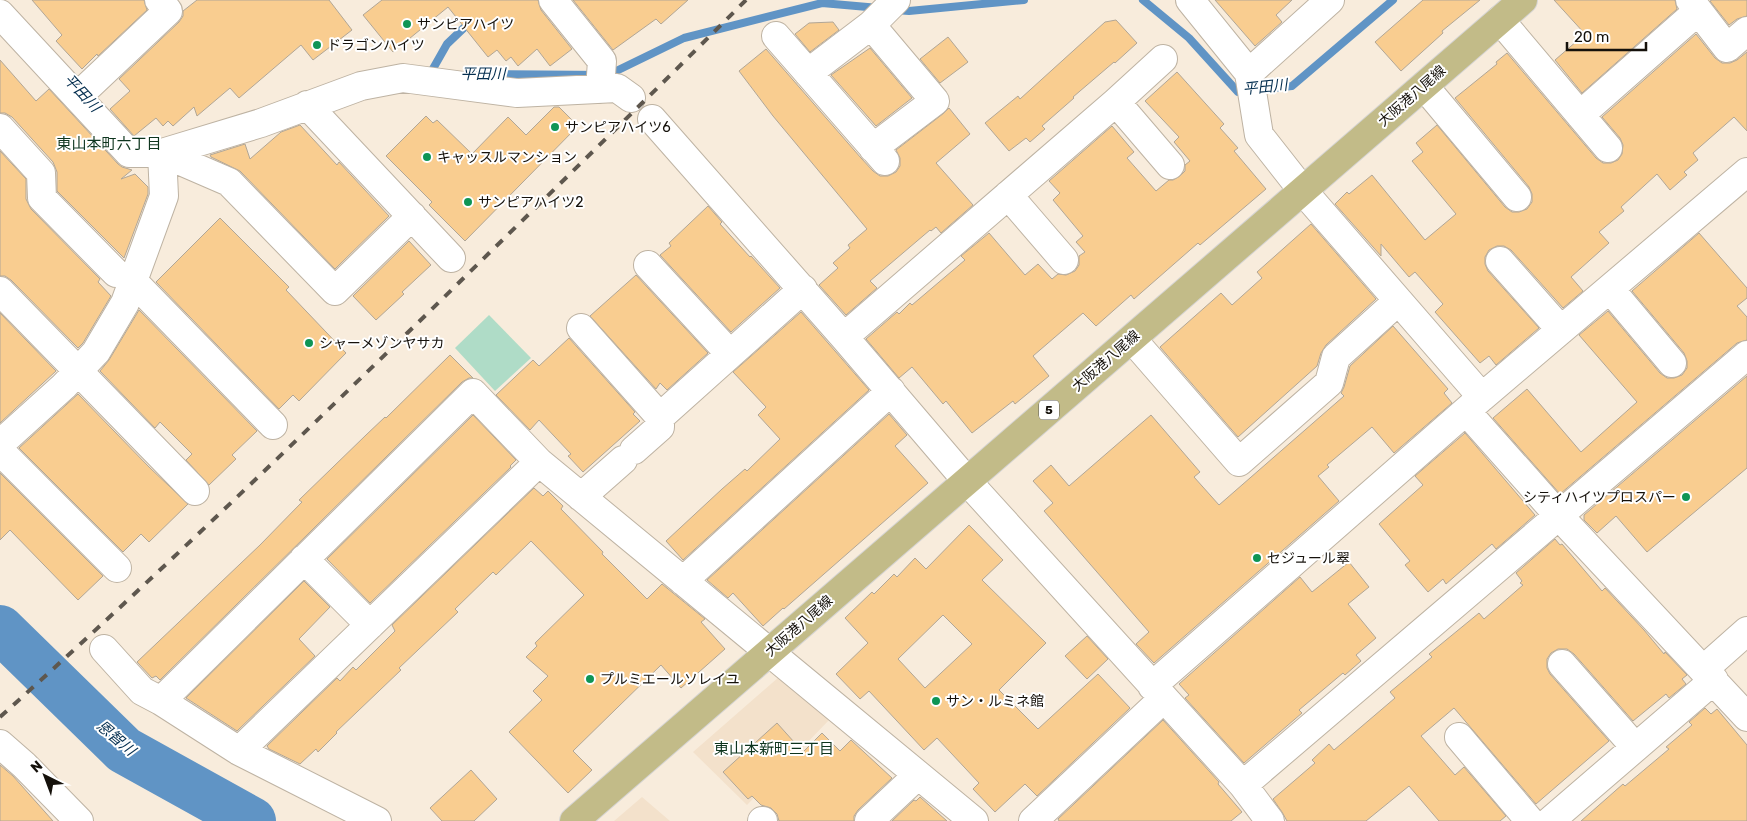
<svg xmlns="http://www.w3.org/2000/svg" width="1747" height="821" viewBox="0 0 1747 821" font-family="Rubik,'Noto Sans JP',sans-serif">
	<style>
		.built { fill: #f3e1cb }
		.green { fill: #afdcc7 }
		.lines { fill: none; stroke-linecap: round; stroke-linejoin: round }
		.stream { stroke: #6094c5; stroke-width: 8 }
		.river { stroke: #6094c5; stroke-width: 48 }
		.building { fill: #f9cd90; stroke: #b1a696; fill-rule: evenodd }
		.minor-casing { stroke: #beb3a3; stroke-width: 30 }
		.major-casing { stroke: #d5d4d3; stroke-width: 30 }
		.minor { stroke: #fff; stroke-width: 28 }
		.major { stroke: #c2bb88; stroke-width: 28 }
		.rail { stroke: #5e574e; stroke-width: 4; stroke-dasharray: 9 9; stroke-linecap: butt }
		.poi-dot { fill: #0f9555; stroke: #fff; stroke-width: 2 }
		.labels { text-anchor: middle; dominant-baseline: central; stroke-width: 4; stroke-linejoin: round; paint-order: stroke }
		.shield { fill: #fff; stroke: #5b5854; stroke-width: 1 }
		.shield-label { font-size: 12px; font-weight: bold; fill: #15110b }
		.poi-label { font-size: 14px; fill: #15110b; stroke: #fff; text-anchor: start }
		.street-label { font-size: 14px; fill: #15110b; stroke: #fff }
		.water-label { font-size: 15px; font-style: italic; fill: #042e4f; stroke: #fff }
		.neighbourhood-label { font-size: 15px; fill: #0e351e; stroke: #fff }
	</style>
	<rect width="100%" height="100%" fill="#f8ecdc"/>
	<path class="built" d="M779,677L831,718L747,805L693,752Z
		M642,797L670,821H614Z"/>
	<path class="green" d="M489,315L531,358L495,391L455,348Z"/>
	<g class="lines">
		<path class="stream" d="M1143,0L1189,38L1238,92L1292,86L1393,0
			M895,10L909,11L1024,0
			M432,74H430L447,44L470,22
			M471,74L608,75L684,38L822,3L879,8"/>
		<path class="river" d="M0,629L124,750L252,821"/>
	</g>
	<path class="building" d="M32,0H144L147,10L98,56L97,54L82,69L56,41L62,35Z
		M197,0H329L352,30L313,60L301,45L239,98L230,88L197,116L194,107L173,126L168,121L163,126L156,118L134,136L110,109L130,91L119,79L179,22L183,16V11Z
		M382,0H538L541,10L572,49L550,66L537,49L518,66L511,57L506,61L497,50L488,57L448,7L393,52L363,15Z
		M573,0H688L661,24L656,19L613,50Z
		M1215,0H1292L1276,15L1282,22L1255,46Z
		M1423,0H1480L1442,31L1443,33L1401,71L1375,42Z
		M1554,0H1675L1677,9L1582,93L1555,60L1585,34Z
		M1712,0H1747V16L1737,19L1729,25L1710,1Z
		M1116,20L1137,43L1115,63L1114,62L1073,97L1074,98L1042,126L1045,129L1030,142L1026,138L1009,151L985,123L1018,96L1020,99L1105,22Z
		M833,22L839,30L810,52L795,34L809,23Z
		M1696,34L1715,58L1722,63H1730L1737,60L1747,52V131L1734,117L1693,153L1698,160L1684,172L1687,175L1670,190L1657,174L1621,207L1624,211L1599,232L1609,243L1571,277L1583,291L1563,308L1511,250L1504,246H1497L1489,250L1485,257V264L1488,271L1539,328L1496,365L1489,356L1480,363L1435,312L1443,304L1415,272L1409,277L1381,244V256L1335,204L1347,192L1349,194L1372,175L1425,240L1456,214L1412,161L1423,152L1416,143L1437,125L1505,207L1512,212H1519L1527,209L1532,202V194L1529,187L1455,98L1497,64L1496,62L1507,53L1596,158L1603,163H1611L1618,160L1622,154L1623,145L1620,138L1602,117Z
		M948,37L968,62L940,83L920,59Z
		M870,48L912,98L876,126L831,75Z
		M766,49L861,158L873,171L880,176H888L896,172L900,166V158L896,150L944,113L949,108L970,134L936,163L973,205L941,233L936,227L931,231L930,230L870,281L877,288L846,315L819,285L838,268L833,263L850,248L848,245L867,229L773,116L739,71Z
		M0,60L36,101L49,89L118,164L122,167L132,170L121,179L135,174L148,187V194L124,258L57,191V172L53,162L12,117L5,113H0Z
		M1177,72L1224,124L1220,128L1238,148L1234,151L1266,189L1200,245L1198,243L1134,299L1131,295L1096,326L1083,313L1033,356L1049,376L1015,404L1013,401L972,433L946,401L943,404L912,367L899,378L866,339L897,312L899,314L910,303L912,305L965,260L961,256L989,233L1025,275L1038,264L1052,279L1058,274L1066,275L1075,271L1079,265V256L1085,252L1076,242L1083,236L1053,200L1060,193L1049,181L1112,126L1134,152L1127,158L1156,191L1169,180H1173L1180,176L1185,171V165L1190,161L1174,142L1179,137L1145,101Z
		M554,107H559L578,126L465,241L429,205L432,202L386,156L426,116L433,123L437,120L472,154L508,117L526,135Z
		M300,125L337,165L339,162L389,216L335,269L240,171L211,157L210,155L245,144L250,159L281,132Z
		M0,151L26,179V199L31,209L100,279L98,282L111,296L83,343L78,348L11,280L5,276H0Z
		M708,206L722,222L720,224L750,257L751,256L780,288L731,332L660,255L671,246L669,243Z
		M220,218L289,287L286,290L346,353L299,401L293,395L279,409L156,282Z
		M1311,224L1376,299L1326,345L1321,353L1317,366L1238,437L1160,347L1221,293L1232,305L1262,278L1257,272Z
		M1699,233L1747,288V298L1737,306L1747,317V340L1737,343L1560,494L1493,418L1527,389L1581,452L1637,402L1579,335L1608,311L1660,373L1667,378H1674L1682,375L1687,368V361L1684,353L1632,291Z
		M409,241L431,265L402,292L404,294L376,320L353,296Z
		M636,275L708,353L667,390L660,383L656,389L590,316Z
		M139,310L257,431L232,455L236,459L209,485L186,460L192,454L160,422L155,428L100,371L109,360Z
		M801,312L869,390L683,560L666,541L722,489L745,469L747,471L780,439L758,415L766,407L733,372Z
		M0,313L56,371L0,423Z
		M1393,326L1448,389L1444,393L1452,403L1394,453L1372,427L1327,465L1329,467L1318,476L1339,501L1154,663L1136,644L1149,632L1044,511L1053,503L1033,481L1051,465L1069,486L1151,415L1200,472L1194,477L1219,505L1344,396L1341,393L1344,387L1350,366Z
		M569,338L635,412L633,414L640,421L583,472L568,456L571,454L539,420L530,430L496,395L533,360L539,366Z
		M450,355L473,378H469L462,382L160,680L156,676L152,678L137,662L260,545L302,502L299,500L366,435L385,417L386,418Z
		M1747,376V468L1647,552L1616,516L1597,533L1584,520V515Z
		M78,394L149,467L188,504L149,542L141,534L123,552L19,448Z
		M889,414L907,435L895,446L928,483L784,609L783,608L763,626L733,593L728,598L707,580Z
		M473,415L516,460L510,466L511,467L370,603L327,559Z
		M1465,433L1535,515L1496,549L1492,544L1446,584L1443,579L1428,592L1405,565L1410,561L1379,524L1423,485L1415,476Z
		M0,473L103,576L78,600L10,530L0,540Z
		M534,488L543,496L548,491L563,506L561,509L603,552L602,554L647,599L662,584L705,619L701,622L725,649L681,688L661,665L573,751L592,770L568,793L509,732L542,700L533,691L548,676L526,657L537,646L535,643L584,595L531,541L496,575L493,572L455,609L458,612L399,668L401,670L336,732L337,733L318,752L316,749L300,764L269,749L267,746L337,678L340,681L353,667L356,670L395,631L392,625Z
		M969,525L1003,560L982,580L1046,643L999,690L1038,729L1098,674L1130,708L1037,796L1025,784L995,812L973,789L979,783L937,738L924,750L869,691L860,699L836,674L868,643L845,618L872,592L874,594L894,574L897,577L915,558L926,569ZM943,615L972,644L925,688L898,659Z
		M1555,539L1560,545L1562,544L1602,591L1605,588L1644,630L1664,654L1665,652L1687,675L1682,679L1686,684L1669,698L1666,694L1633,721L1574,654L1567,649H1558L1551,653L1547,659V668L1550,674L1609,741L1536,804L1454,708L1421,736L1455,775L1464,767L1506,816L1500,821H1439L1409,786L1366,821H1287L1282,812L1273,799L1315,763L1312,760L1329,744L1334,750L1395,698L1390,692L1432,657L1429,654L1479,613L1484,619L1523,585L1520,583L1522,581L1516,573Z
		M1349,562L1369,587L1348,604L1376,638L1356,655L1361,661L1345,675L1343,673L1299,710L1302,713L1244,763L1185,698L1189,695L1179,684L1300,577L1312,592Z
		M304,581L330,607L299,639L315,656L237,731L186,698Z
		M1087,636L1108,659L1087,679L1065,656Z
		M1705,708L1711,714L1717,709L1747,745V821H1581L1623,784L1625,786L1669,749L1666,747L1692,725L1689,722Z
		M1163,720L1219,782L1218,784L1242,812L1231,821H1059L1058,819Z
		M777,723L803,752L822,733L840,751L851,740L892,778L858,810L854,816V821H779L777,814L771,808L761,805L752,796L748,799L723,772Z
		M0,765L13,776L53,821H0Z
		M471,770L497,799L474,821H442L430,808Z
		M920,797L947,821H892L914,800L916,801Z"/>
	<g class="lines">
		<g class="minor-casing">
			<path id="minor" d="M553,0L602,61L600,89
				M1190,0L1249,73L1259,135L1303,191L1482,397L1466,411L1559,516L1747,717
				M1690,0L1727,48L1747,31
				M0,14L129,153H162L229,182L335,291L412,216
				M1500,20L1608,148
				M776,36L885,161
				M808,73L871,25
				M1249,73L1330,0
				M1424,86L1517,197
				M78,96L168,11L159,0
				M1116,102L1163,59
				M307,105L451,258
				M1580,115L1698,11
				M652,119L844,337L967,481L1243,785L1270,821
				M0,128L41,173L42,198L116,273
				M873,148L935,101L871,25L896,0
				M1008,195L1064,260
				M1500,261L1561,330
				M648,265L730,354
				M132,280L273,425
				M1610,289L1672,363
				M0,291L195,491
				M581,328L660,417L803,289
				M844,337L1116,102L1170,165
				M1132,339L1239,462L1329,383L1336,357L1398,301
				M1482,397L1747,172
				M0,444L64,386L96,352L125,303L164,196L162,153L261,123L361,86L403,78L517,93L617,88L631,98
				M634,450L660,427V417
				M0,451L117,568
				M581,497L623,460
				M304,559L370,625
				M683,581L891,391
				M104,649L142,691L161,701L239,751L377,821
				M1562,664L1635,747
				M1703,670L1747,631
				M1152,686L1466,411
				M161,701L473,393L539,462L974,821
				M1459,737L1530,821
				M0,744L24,765L79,821
				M239,751L539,462
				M1243,785L1747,355
				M762,821H763
				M869,821L918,775
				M1033,821L1164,698
				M1550,821L1714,680"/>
		</g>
		<g class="major-casing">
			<path id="major" d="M574,821L1523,0"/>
		</g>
		<use href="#minor" class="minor"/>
		<use href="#major" class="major"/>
		<path class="rail" d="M0,717C147,585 289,448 431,310C536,207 642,104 746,0"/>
	</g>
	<g class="poi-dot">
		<circle cx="407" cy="24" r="5"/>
		<circle cx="317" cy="45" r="5"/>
		<circle cx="555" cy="127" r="5"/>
		<circle cx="427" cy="157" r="5"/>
		<circle cx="468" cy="202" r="5"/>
		<circle cx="309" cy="343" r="5"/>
		<circle cx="1686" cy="497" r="5"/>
		<circle cx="1257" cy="558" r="5"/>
		<circle cx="590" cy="679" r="5"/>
		<circle cx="936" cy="701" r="5"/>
	</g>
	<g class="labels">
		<rect class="shield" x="1039" y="400.5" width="20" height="19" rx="4"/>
		<g class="shield-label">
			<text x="1049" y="410">5</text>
		</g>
		<g class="poi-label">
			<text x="417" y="24">サンピアハイツ</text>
			<text x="327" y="45">ドラゴンハイツ</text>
			<text x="565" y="127">サンピアハイツ6</text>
			<text x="437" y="157">キャッスルマンション</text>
			<text x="478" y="202">サンピアハイツ2</text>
			<text x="319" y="343">シャーメゾンヤサカ</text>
			<text x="1676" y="497" text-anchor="end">シティハイツプロスパー</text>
			<text x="1267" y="558">セジュール翠</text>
			<text x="600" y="679">プルミエールソレイユ</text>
			<text x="946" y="701">サン・ルミネ館</text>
		</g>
		<g class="street-label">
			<text transform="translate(1412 96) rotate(-41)">大阪港八尾線</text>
			<text transform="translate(1106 361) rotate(-41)">大阪港八尾線</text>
			<text transform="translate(799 626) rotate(-41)">大阪港八尾線</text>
		</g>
		<g class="water-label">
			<text x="483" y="74">平田川</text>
			<text transform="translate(1265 87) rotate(-6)">平田川</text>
			<text transform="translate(82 93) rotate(47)">平田川</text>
			<text transform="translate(116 738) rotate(40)">恩智川</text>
		</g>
		<g class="neighbourhood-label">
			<text x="109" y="144">東山本町六丁目</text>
			<text x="774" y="749">東山本新町三丁目</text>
		</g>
	</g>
	<g transform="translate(45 776) rotate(318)" stroke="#ffffff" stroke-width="4" paint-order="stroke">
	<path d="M0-4L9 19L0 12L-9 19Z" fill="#15110b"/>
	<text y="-8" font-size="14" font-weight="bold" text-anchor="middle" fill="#15110b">N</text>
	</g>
	<path d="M1567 42v8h79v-8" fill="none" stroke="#15110b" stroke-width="2.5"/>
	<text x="1574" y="42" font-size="15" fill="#15110b" stroke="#ffffff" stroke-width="4" paint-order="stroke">20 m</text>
</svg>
